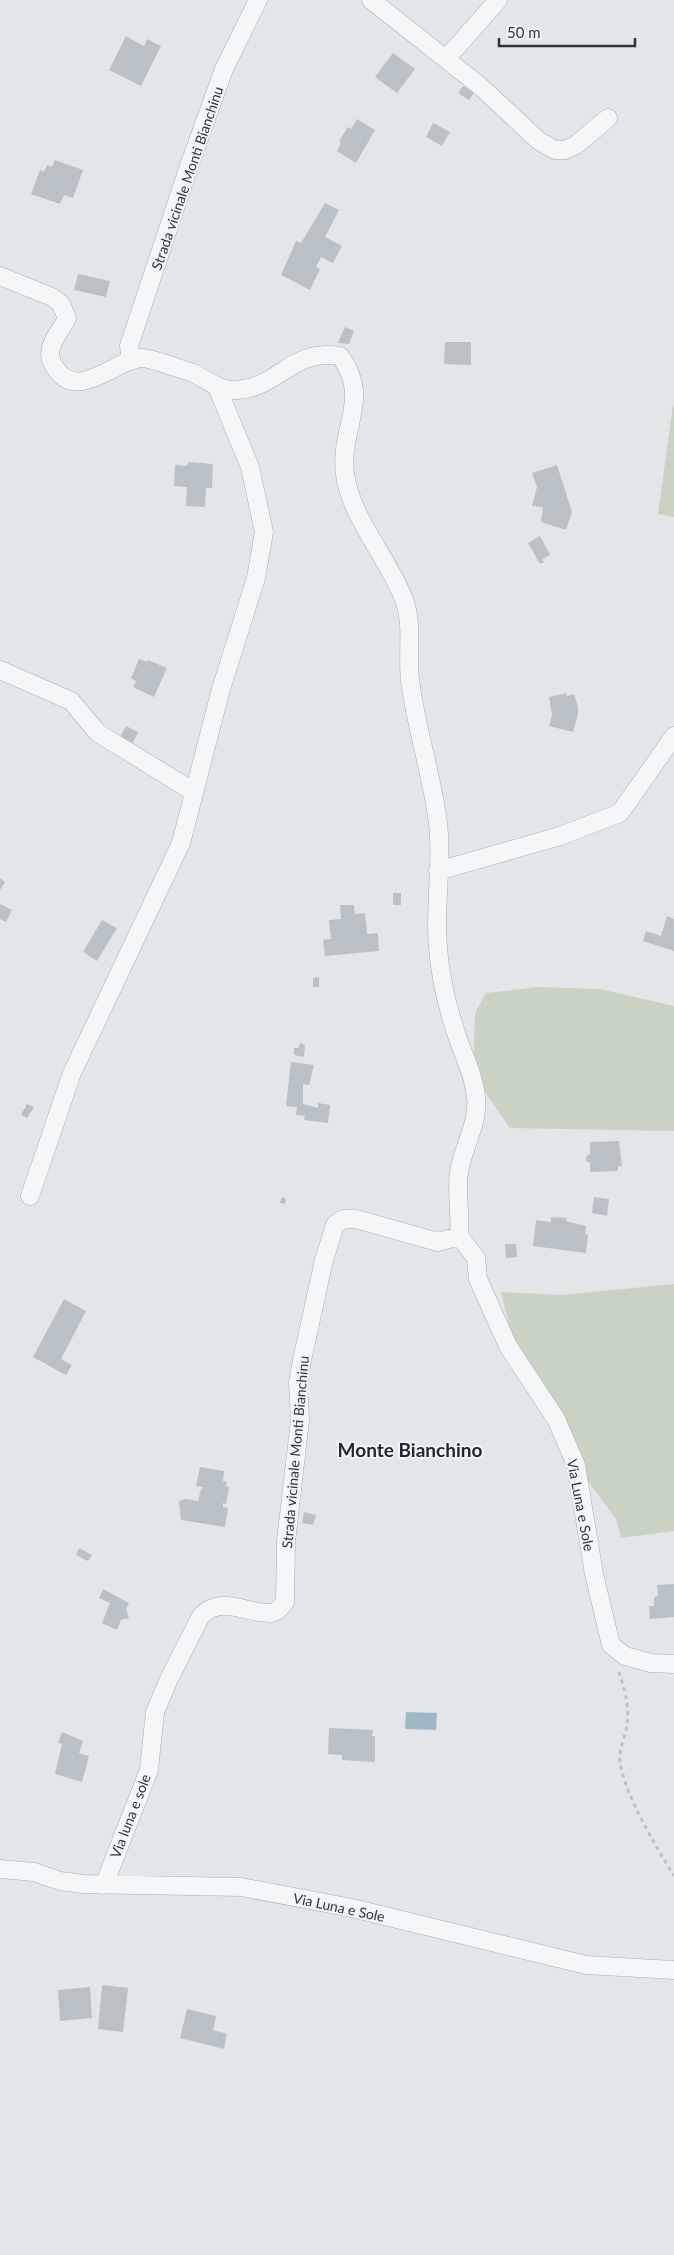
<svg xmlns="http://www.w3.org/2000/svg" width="674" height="2255" viewBox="0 0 674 2255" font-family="Lato,sans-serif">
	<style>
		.green { fill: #c9d3c3 }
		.water { fill: #9fb8c7 }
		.building { fill: #b9c0c6 }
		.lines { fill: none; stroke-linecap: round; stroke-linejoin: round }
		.minor-casing { stroke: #a7adb3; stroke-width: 19 }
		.path { stroke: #bcc0c4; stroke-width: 3; stroke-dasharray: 4 4; stroke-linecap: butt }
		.minor { stroke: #f4f6f8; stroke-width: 18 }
		.labels { text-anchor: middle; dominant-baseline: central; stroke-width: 4; stroke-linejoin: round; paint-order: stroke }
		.street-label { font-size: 14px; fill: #2b3540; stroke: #f1f4f7 }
		.district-label { font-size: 19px; font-weight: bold; fill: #1d2631; stroke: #f1f4f7 }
	</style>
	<rect width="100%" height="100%" fill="#e2e6e9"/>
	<path class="green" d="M673,405H674V517L658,514Z
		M538,987L600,989L674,1006V1131L510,1128L473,1075L475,1013L486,993Z
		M674,1284V1531L621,1538L616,1519L576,1465L518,1361L501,1292L561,1295Z"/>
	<path class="water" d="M406,1712L437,1713L436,1730L405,1729Z"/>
	<path class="building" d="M126,36L144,46L147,39L161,46L141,86L109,70Z
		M393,53L415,69L397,93L375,77Z
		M463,86L474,93L469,100L458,93Z
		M357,119L375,130L356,163L337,151L341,143L339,141L348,127L351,129Z
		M433,123L450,132L442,146L426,137Z
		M55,160L83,170L73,198L64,195L60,204L31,194L40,170L44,172L47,165L52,167Z
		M325,203L339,210L325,237L342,246L333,263L321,257L316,267L320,269L310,290L281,275L296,241L301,243Z
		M78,274L110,281L106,297L74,290Z
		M345,327L354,331L349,344L338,343Z
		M445,342H471V365L444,364Z
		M188,462L213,464L212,488H206L205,507L186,506L187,487L174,486L175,465L187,466Z
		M557,465L572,512L566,530L541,522L543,507L532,506L537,487L532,473Z
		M540,536L550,555L542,559L544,562L540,564L528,543Z
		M139,659L147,662L148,660L167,668L154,697L133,687L136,681L131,678Z
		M566,693L567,696L574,694L578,707V714L573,732L549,726L552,715L549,697Z
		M126,726L138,732L133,743L120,737Z
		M0,878L5,882L0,890Z
		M393,893H401V905H393Z
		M0,904L12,910L6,922L0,919Z
		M340,905H354L355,914L365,913L367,934L378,933L379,951L325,956L323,940L331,939L329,920L341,919Z
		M667,916L674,919V951L643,941L646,931L661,936Z
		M102,920L117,928L97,961L83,952Z
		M319,977V987H313V978Z
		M300,1043L305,1045L304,1057L294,1055V1048H298Z
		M291,1062L314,1065L309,1085L303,1084V1104L318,1108V1103L330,1105L328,1123L304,1120L305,1116L296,1115L297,1107L286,1106Z
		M27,1104L34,1107L27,1118L21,1115Z
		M619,1141L622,1166H618V1171L590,1172V1163L586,1161V1157L590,1154V1142Z
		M282,1197L286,1199L285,1204L280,1203Z
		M594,1197L609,1199L607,1216L592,1213Z
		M551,1217L567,1218L566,1221L586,1226L585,1234L588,1235L586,1253L533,1246L536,1220L551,1222Z
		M505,1244H516L517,1257L506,1258Z
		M64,1299L86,1311L61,1359L72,1365L66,1375L33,1357Z
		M200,1467L224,1471L223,1481L227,1482L226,1486L229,1487L226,1504L223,1503V1507L228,1508L225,1527L181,1520L179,1501L185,1499L198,1501L201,1489L202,1490L203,1487L196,1486Z
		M304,1512L316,1515L313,1525L302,1523Z
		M79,1548L92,1555L88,1561L76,1555Z
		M674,1584V1617L650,1619L649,1606H654V1597L658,1596L657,1585Z
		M103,1589L129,1603L126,1609L129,1618L121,1620L117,1630L102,1623L110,1603L99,1598Z
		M329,1728L373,1730L372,1736H375V1762L342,1760V1755L328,1754Z
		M62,1732L83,1741L79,1753L89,1756L82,1782L55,1774L62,1744L58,1743Z
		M102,1985L128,1988L123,2032L98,2029Z
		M90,1987L92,2018L60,2021L58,1990Z
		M187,2009L216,2016L213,2030L227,2034L224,2049L180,2038Z"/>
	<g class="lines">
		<g class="minor-casing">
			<path id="minor" d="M371,0L480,86L539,141L555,150H565L576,145L608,118
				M446,59L498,0
				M0,276L52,297L61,304L67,318C63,328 53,337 51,348C49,355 51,363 56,369C78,402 116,359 142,358C148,358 154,361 160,362C171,366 182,369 193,373C208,380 220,392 238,390C278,387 293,348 340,356C372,399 339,427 345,474C351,519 390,560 405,602C413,627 407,654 410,680C416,728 432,775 438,823C443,864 434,906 438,947C440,976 448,1009 457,1036C464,1057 474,1075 476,1097C479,1123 463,1147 459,1172C456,1193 461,1215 459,1236L438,1242L356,1219H343L335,1225L324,1260L302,1360L298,1383L300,1420L286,1541L285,1602L277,1611L271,1613C245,1614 222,1594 201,1616L169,1679L155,1712L149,1770L104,1885
				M131,359L129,346L189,166L224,69L258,0
				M0,670L71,701L98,733L194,792
				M438,871L560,836L620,813L674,736
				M30,1196L72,1073L181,843L221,689L256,578L264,532L250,467L217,387
				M459,1236L476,1258L478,1279L508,1346L556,1419L576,1465L594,1574L611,1645L625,1656L651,1663L674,1664
				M0,1869L34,1872L60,1881L83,1884L241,1887L352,1908L586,1965L674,1970"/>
		</g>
		<path class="path" d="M619,1672C624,1687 630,1708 627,1724C626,1736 618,1750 620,1762C625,1796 656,1846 674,1876"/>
		<use href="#minor" class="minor"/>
	</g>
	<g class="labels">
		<g class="street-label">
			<text transform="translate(187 178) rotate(-71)">Strada vicinale Monti Bianchinu</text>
			<text transform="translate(295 1452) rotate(-85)">Strada vicinale Monti Bianchinu</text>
			<text transform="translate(581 1505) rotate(79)">Via Luna e Sole</text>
			<text transform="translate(130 1816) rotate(-69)">Via luna e sole</text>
			<text transform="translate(339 1907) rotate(12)">Via Luna e Sole</text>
		</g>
		<g class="district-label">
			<text x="410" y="1449">Monte Bianchino</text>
		</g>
	</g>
	<path d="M499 38v8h136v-8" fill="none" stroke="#2b3540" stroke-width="2.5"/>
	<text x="507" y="38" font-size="15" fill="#2b3540" stroke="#f1f4f7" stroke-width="4" paint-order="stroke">50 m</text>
</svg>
